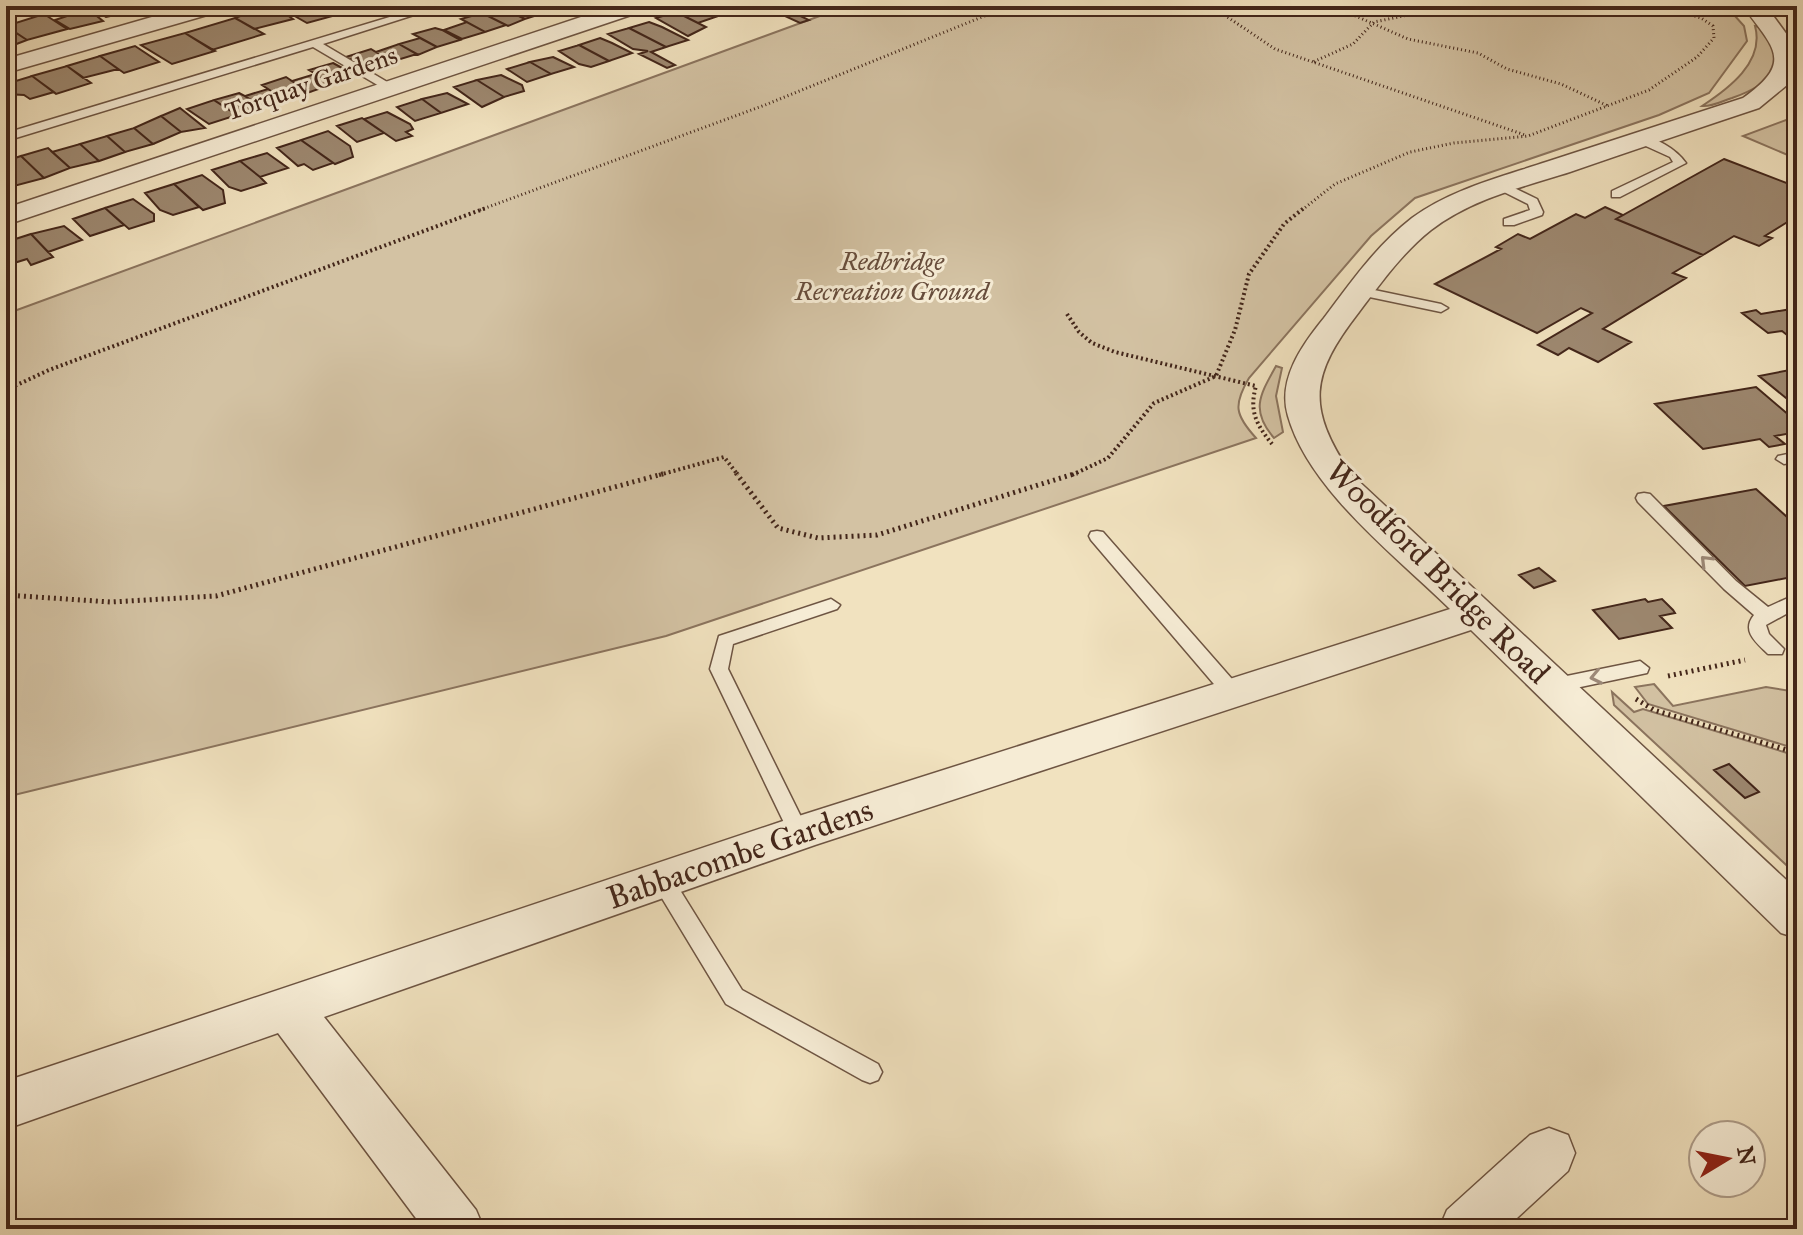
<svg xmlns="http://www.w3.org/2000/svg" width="1803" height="1235" viewBox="0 0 1803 1235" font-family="'IM FELL Great Primer',serif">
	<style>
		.green { fill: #d3c2a3; stroke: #8b745e; stroke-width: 2 }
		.building { fill: #9d8870; stroke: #43261a; stroke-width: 2 }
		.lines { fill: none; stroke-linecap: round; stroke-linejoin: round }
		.service-casing { stroke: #6e5543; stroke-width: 3 }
		.minor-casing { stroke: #6e5543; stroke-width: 3 }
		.path-far2 { stroke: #43261a; stroke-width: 3; stroke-dasharray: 1 3; stroke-linecap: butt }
		.path-far1 { stroke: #43261a; stroke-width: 4; stroke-dasharray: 2 3; stroke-linecap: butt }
		.path { stroke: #43261a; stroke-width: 5; stroke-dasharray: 2 4; stroke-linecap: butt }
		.service { fill: #f6ecd5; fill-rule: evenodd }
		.minor { fill: #f6ecd5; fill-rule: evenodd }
		.oneway { stroke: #9c8978 }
		.labels { text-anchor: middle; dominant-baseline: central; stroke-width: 6; stroke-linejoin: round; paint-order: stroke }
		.far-street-label { font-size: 26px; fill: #43261a; stroke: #f6ecd5 }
		.far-park-label { font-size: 26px; font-style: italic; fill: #674d3c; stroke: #f6ecd5 }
		.street-label { font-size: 32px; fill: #43261a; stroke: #f6ecd5 }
	</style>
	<rect width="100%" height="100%" fill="#f1e2bf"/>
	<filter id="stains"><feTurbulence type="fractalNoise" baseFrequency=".0025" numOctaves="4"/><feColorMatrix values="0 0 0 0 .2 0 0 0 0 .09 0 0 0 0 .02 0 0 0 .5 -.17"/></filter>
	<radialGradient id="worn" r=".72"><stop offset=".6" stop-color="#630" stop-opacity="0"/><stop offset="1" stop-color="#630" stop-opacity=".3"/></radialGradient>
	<path class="green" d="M847,6H1726L1744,26L1747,41L1709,93L1659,115L1415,198L1371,236L1249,378C1233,405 1235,415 1256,438L666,636L6,797V314Z
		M1755,26L1760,27C1793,63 1770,85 1732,98C1722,101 1712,107 1702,106C1728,89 1765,62 1755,26Z
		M1797,116V159L1743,136Z
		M1276,366L1282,368L1276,396L1283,432L1274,438C1250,410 1260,395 1276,366Z
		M1654,684L1673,706L1766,687L1797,692V749L1648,704L1635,687Z
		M1612,692L1634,712L1643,709L1797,756V875L1614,705Z"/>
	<path class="building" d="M88,6H132L139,10L106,17Z
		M277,6H326L340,14L307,23Z
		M535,6L547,12L525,19L500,7Z
		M707,6H740L750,11L733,16Z
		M740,6H779L809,20L800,23L770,9L757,14Z
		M275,7L293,19L254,29L235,18L262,8Z
		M500,7L525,19L508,26L482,13Z
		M697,7L706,10L718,16L698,23L676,12Z
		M88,9L103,21L70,29L55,20Z
		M676,12L706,27L688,36L656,18Z
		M482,13L506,25L485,32L461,19Z
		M44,14L67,29L27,40L6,26Z
		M235,18L264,34L212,50L185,33Z
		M467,22L485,32L462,39L444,30Z
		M649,22L662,27L688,40L666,47L629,28Z
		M435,28L442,30L460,40L437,47L413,34Z
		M629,28L666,47L651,52L675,65L667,68L639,54L648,51L633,49L608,34Z
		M10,29L27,40L6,48V30Z
		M185,33L215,51L172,64L141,45Z
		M420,38L437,47L418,55L399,44Z
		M600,38L612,43L632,53L609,61L579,45Z
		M399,44L417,54L394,61L376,52Z
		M579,45L609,61L591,67L579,64L559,51Z
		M135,46L159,62L124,73L100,56Z
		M371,49L376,52L394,61L373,70L346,57Z
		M100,56L118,69L83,78L67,66Z
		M553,57L574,67L551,74L530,62Z
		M530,62L551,74L527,82L507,69Z
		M333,63L357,76L333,84L309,70Z
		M67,66L91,83L56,94L32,76Z
		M315,74L333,84L310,92L292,81Z
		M501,75L522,85L524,91L504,97L477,80Z
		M32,76L54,92L30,99L24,95L6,94V84Z
		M286,77L292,81L310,92L285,100L262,85Z
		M477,80L504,97L482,107L454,87Z
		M268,89L285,100L261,107L245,96Z
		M239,93L245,96L261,107L237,115L214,100Z
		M447,93L468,104L441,113L422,99Z
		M422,99L441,113L415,121L397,107Z
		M214,100L237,115L209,124L187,109Z
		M180,108L205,128L181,132L161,116Z
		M387,112L410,124L413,129L406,132L412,136L396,141L364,119Z
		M161,116L181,132L153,144L134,128Z
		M362,118L384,133L357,142L337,126Z
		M134,128L153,144L125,152L107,136Z
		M328,131L350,146L353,157L335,164L301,140Z
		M107,136L125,152L99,161L80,144Z
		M301,140L333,163L313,170L304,164L298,166L277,148Z
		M80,144L99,161L70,168L52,152Z
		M48,148L70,168L44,178L21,156Z
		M267,153L288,168L260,177L240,161Z
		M21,156L44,178L14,186L6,178V161Z
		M1724,159L1797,187V216L1765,236L1772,238L1759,246L1734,236L1703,255L1616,219Z
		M240,161L260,177L266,183L241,191L229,187L212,170Z
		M202,175L223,190L225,203L203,210L174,184Z
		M174,184L199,207L173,215L160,210L145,193Z
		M133,199L154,214V221L129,229L105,208Z
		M1605,207L1623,215L1616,219L1703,255L1673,273L1686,278L1603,329L1631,342L1598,362L1569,348L1558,355L1538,345L1592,313L1581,308L1537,333L1435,284L1501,249L1496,247L1518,234L1530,239L1576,214L1585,218Z
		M105,208L124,225L90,236L73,219Z
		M64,226L82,240L48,252L31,234Z
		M31,234L53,257L31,265L27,259L14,263L6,250V242Z
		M1797,308V343L1782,331L1768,333L1742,313L1756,310L1761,314Z
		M1797,308V343L1782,331L1768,333L1742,313L1756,310L1761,314Z
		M1795,369L1797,371V407L1759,376Z
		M1795,369L1797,371V407L1759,376Z
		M1756,387L1797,422V432L1775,436L1785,444L1769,447L1760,439L1703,449L1655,404Z
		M1756,387L1797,422V432L1775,436L1785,444L1769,447L1760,439L1703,449L1655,404Z
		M1756,489L1797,526V576L1745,586L1664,506Z
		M1756,489L1797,526V576L1745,586L1664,506Z
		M1539,568L1555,581L1534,588L1519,575Z
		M1645,599L1648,602L1662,599L1673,610L1675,613L1660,616L1672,628L1619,639L1593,610Z
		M1729,764L1759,792L1745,798L1714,770Z"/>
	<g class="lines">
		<g class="service-casing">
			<path id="service" d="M426,6H442L323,44L394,86V90H386L313,47L6,141V133Z
				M1637,136C1655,136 1676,149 1686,163L1620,197H1612V191L1673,162L1670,157L1637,142Z
				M1502,182L1537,199L1543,212L1542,215L1514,225H1504V219L1530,210L1528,204L1498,189L1496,186Z
				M1360,287L1441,304L1448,308L1441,312L1355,294V288Z
				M1797,452V462L1784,464L1776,459L1778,456Z
				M1644,493L1650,494L1736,581L1768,607L1797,594V608L1766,625L1769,634L1784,649L1782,654H1768C1756,642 1741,631 1754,615L1724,589L1638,502L1636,498L1638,494Z
				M1097,531L1103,532L1239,687L1241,692L1239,697H1225L1091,540L1089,536L1091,532Z
				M831,599L840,605L837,609L733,644L728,669L809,833L806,839L799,841L792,839L789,833L710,669L719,636Z
				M1640,661L1649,668L1647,673L1552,693L1545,691L1543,686L1545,681L1552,679Z
				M662,871L670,874L742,990L878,1064L882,1072L878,1080L870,1083L862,1080L726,1004L651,880L654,874Z"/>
		</g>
		<g class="minor-casing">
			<path id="minor" d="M190,6H224L221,11L6,73V59Z
				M614,6H646L643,11L6,225V208Z
				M1743,6H1766L1796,47L1797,69L1787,85L1759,108C1696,129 1633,150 1570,172C1523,187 1471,199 1431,230C1402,253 1381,283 1359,312C1310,375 1306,407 1351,474L1797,890V938L1781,933L1471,630L815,845L324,1017L476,1210L484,1229H424L278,1033L6,1129V1081L783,821L1450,609C1397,557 1309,490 1288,416C1277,380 1302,345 1324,318C1350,283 1377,245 1412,218C1452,189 1501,177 1546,162C1612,141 1677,119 1743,98C1795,61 1773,48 1743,6Z
				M1549,1128L1568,1135L1575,1153L1568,1171L1505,1229H1439L1447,1210L1530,1135Z"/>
		</g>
		<path class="path-far2" d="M1211,6L1275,49L1313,62
			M1333,6L1408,39L1478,53L1507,69L1561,84L1608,106
			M1452,6L1374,22L1353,44L1313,62L1525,135
			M480,210L765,105L1009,6
			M1302,210L1335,184L1410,152L1454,143L1528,136L1649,90L1697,57L1714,38L1713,26L1701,18L1664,6"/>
		<path class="path-far1" d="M1067,314L1079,332L1092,343L1115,352L1256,386C1249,411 1256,424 1272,444
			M6,390L49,370L486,208
			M659,475L724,457L738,475
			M1072,475L1108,458L1154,403L1216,376L1235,330L1249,274L1284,224L1304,208"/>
		<path class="path" d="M736,473L778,528L818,538L877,535L1077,473
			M6,595L111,602L216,596L666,473
			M1668,676L1745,660
			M1636,699L1654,710L1797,753"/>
		<use href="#service" class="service"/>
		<use href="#minor" class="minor"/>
	</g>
	<defs><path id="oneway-chevron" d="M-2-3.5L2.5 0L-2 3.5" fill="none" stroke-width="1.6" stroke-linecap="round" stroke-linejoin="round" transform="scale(2)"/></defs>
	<g class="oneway">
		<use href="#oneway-chevron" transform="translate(1706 561) rotate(-135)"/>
		<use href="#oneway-chevron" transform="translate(1596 677) rotate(168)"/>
	</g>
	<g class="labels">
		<g class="far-street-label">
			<text transform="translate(311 83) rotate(-19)">Torquay Gardens</text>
		</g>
		<g class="far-park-label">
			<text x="892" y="261">Redbridge<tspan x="892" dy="30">Recreation Ground</tspan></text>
		</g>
		<g class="street-label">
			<text transform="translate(1438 572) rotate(45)">Woodford Bridge Road</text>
			<text transform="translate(740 854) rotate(-19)">Babbacombe Gardens</text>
		</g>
	</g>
	<rect width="1803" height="1235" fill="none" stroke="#f1e2bf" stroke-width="32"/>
	<rect x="8" y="8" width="1787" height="1219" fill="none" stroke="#43261a" stroke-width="4"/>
	<rect x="16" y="16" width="1771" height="1203" fill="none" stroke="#43261a" stroke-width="2"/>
	<g transform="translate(1727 1159) rotate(80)"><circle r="38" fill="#f6ecd5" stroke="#ae9d8a" stroke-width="2"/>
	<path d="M0-6L14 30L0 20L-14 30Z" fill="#8f2418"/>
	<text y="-12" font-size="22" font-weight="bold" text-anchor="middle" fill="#43261a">N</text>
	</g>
	<rect width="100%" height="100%" filter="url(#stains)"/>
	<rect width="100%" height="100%" fill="url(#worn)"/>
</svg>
